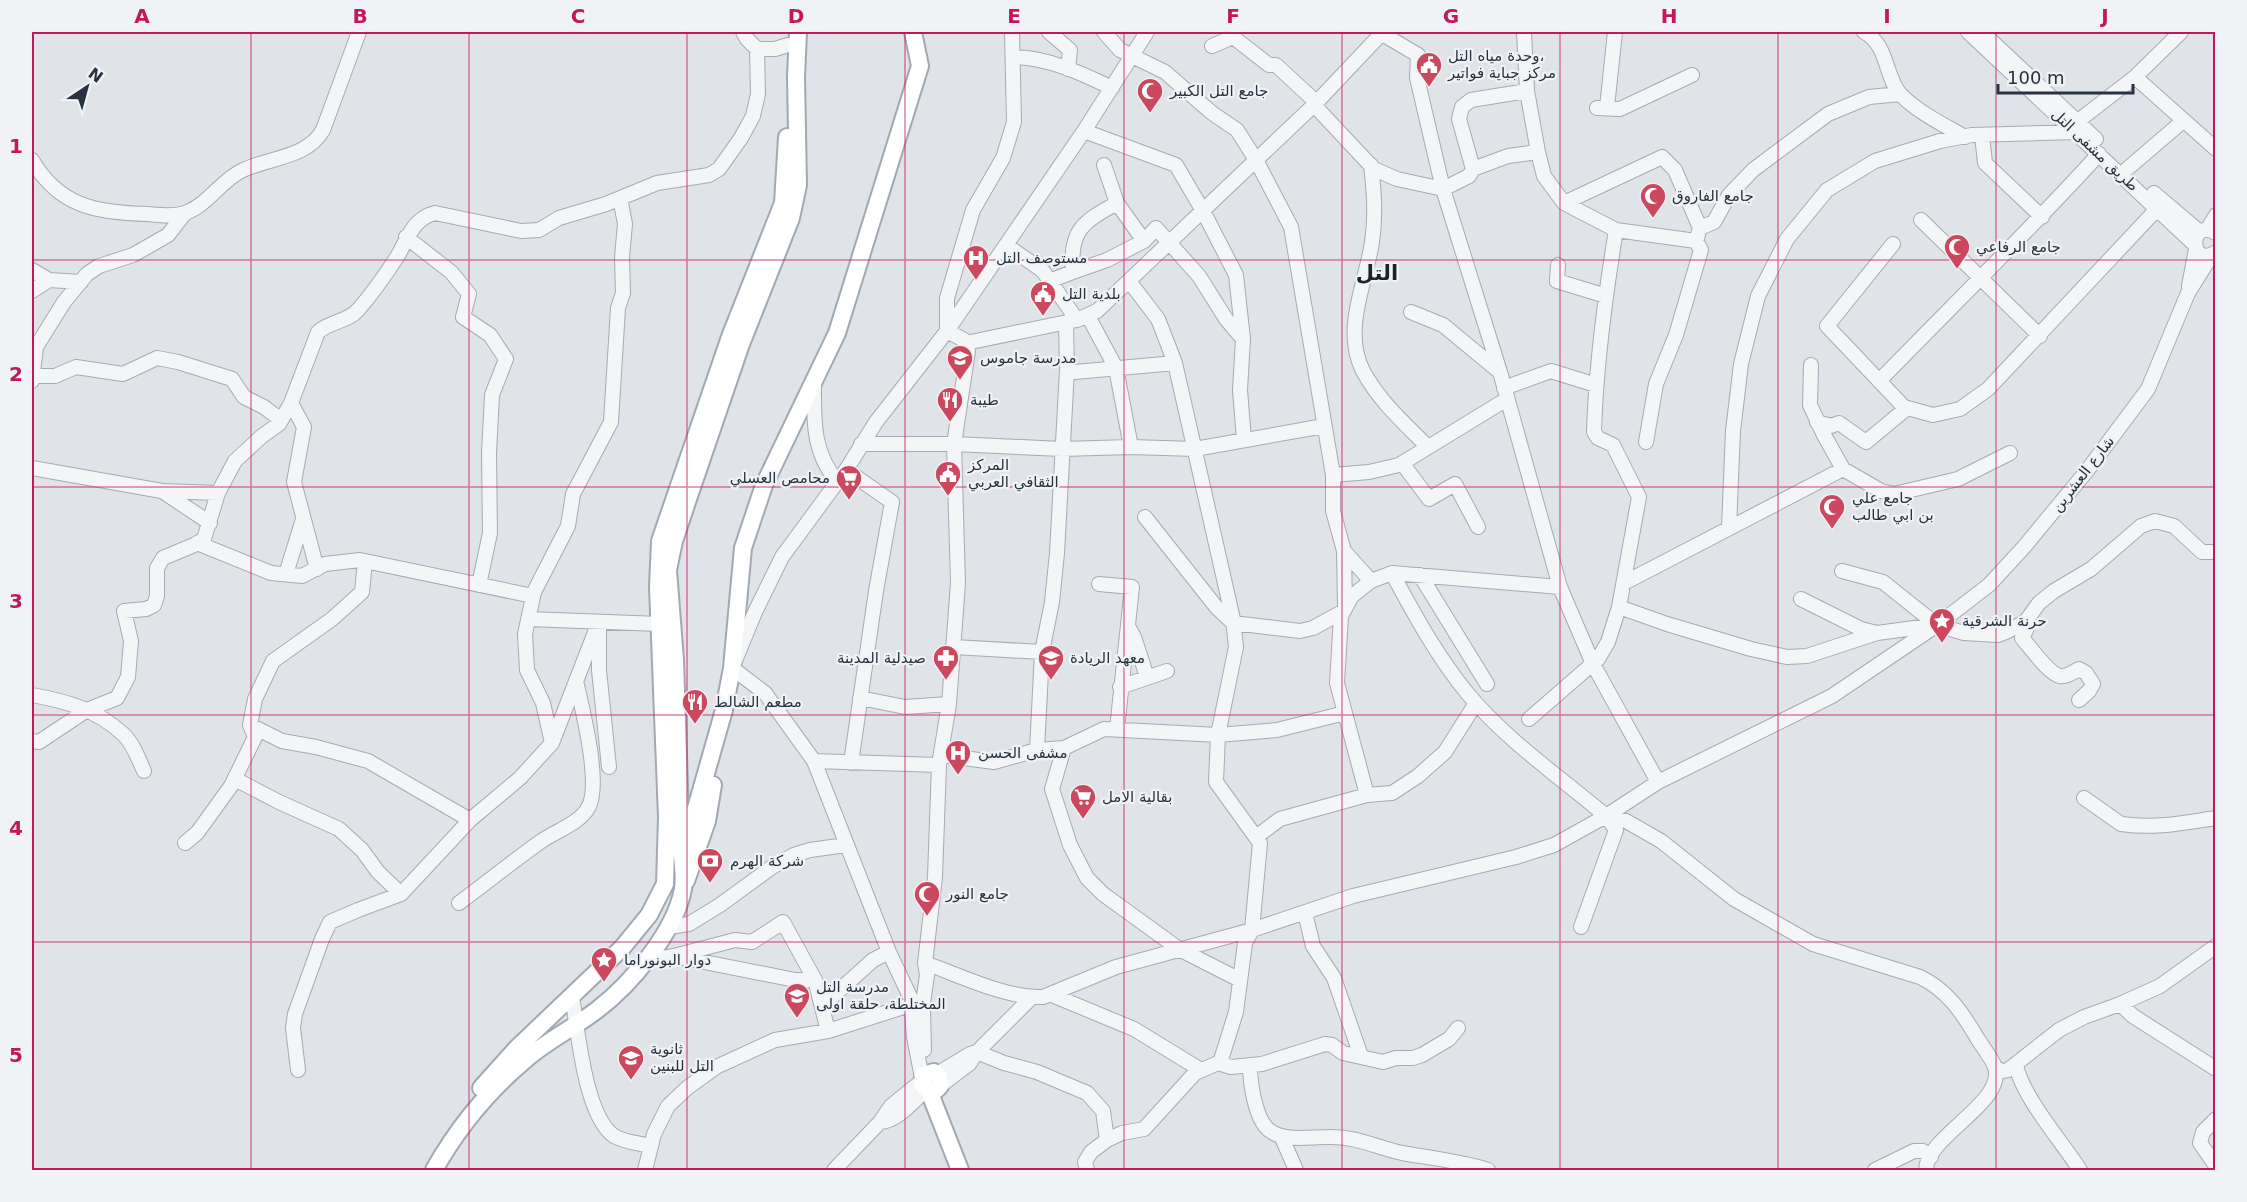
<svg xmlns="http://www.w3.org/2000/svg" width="2247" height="1202" viewBox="0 0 2247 1202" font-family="'DejaVu Sans','Noto Naskh Arabic',sans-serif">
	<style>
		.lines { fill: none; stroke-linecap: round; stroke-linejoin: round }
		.minor-casing { stroke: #a5abb3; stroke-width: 16 }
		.major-casing { stroke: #a0a9b4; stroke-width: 20 }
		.minor { stroke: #f3f5f7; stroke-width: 14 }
		.major { stroke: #fff; stroke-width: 16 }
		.grid { fill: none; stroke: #c2185b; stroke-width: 1.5; stroke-opacity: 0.55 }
		.labels { text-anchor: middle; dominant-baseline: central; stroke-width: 4.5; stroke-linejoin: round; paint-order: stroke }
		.poi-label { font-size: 15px; fill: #293240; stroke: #f0f3f6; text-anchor: start }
		.street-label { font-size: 15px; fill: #293240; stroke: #f0f3f6 }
		.district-label { font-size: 21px; font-weight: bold; fill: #1b2331; stroke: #f0f3f6 }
		.neatline { fill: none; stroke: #c2185b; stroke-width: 2 }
		.grid-label { font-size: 20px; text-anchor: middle; font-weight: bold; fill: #c2185b }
	</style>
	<rect width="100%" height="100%" fill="#e0e4e9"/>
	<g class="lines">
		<g class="minor-casing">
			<path id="minor" d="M743,32L747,39L757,49H775L788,45
				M1049,32L1070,50L1068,69
				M1104,32L1120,50L1165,72L1212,113L1237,130L1256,160L1291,227L1333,475V511L1344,551L1371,581
				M1379,32L1418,55L1417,78L1443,189L1500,372L1560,587L1593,664L1658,782
				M1524,32L1527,91L1538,152L1544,176L1564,203L1616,230L1696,241L1700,228L1675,170L1662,157L1564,203
				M1864,32C1889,45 1885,79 1901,95C1919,113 1944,125 1965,137
				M1968,32L2194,244
				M1982,32L2096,139
				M1212,46L1233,37L1269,65H1276L1316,102
				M1014,57C1049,58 1081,73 1112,88
				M2135,77L2216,149
				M1314,105L1374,169L1397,179L1443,189L1469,176L1473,169L1508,156L1538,152
				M1607,107L1615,32
				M1597,108L1620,109L1692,75
				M2078,121L2135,77L2181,32
				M1084,131L1176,165L1203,211L1236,275L1243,339L1240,390L1244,440
				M1982,135L1985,163L2042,217
				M32,160C59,207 98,213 148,214C160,215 173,217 185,213C208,205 221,180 243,170C271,157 307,158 323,130L359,32
				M1104,165L1117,203L1144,241L1156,228L1199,276L1226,319L1243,339
				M1371,165C1374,191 1376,215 1372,242C1366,283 1342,330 1363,371C1379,401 1405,424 1428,447
				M1473,169L1459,119L1462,107L1471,100L1527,91
				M2127,169L2183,121
				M2154,193L2200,232
				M1921,220L2040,336
				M1700,228L1714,222L1729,195L1753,170L1828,114L1869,97L1900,94
				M2207,230L2216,215
				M2216,233C2187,217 2190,270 2216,252
				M406,237L451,272L469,294L463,317L490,335L506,359L492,395L489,453L490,533L479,585
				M1893,244L1827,326L1904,407L1933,415L1960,409L1988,389L2158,208
				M1006,245L1043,271L1077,320
				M1558,265L1557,281L1606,296
				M32,270L49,280L81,282
				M1073,272L1107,260L1144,241
				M1049,281L1073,272C1069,230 1083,222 1117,203
				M1129,281L1158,319L1175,363L1233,619L1236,647L1218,735L1216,782L1260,843L1252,930L1245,943L1236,1012L1220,1063
				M2189,286L2196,249
				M32,291L49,280
				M1411,312L1443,325L1500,372
				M1088,316L1116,368L1131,447
				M966,343L1077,320L1097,311L1314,105L1383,32
				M1811,365L1810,405L1824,435L1843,469L1881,491L1894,494L1958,479L2010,453
				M1067,370L1075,372L1175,363
				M33,376H55L76,367L123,374L157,358L178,362L232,379L244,397L264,407L281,420
				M32,381L36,347L64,302L87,274L99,266L133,255L168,235L185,213
				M1879,381C1953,305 2028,232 2099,154
				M814,383C814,419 812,453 838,482
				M1504,388L1551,371L1596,385
				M291,403L304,427L294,482L317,569
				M1817,422L1831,426L1839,423L1866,442L1907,408
				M1646,442L1656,384L1676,335L1701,250L1696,241
				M861,444H954L1062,449L1131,447L1195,449L1324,426
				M1402,463L1429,499L1455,484L1478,527
				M32,468L162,491L218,493
				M846,470L892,502L876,591L851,763
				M1333,475L1369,472L1399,465L1507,399
				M162,491L210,523
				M1145,517L1217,608L1233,623L1300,631L1313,628L1344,611
				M1729,528L1733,431L1741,364L1758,296L1787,239L1827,190L1875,161L1940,141L1972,135L2076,132
				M197,543L271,573L302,576L325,564L360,560L533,596
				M1344,551L1345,607
				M1842,571L1883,582L1937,625
				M1392,573C1414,614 1438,658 1468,694C1505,739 1561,778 1606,816L1616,830L1581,927
				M286,574L303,519
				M1420,575L1487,684
				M1624,583L1843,469
				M1099,584L1132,587L1117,729
				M1801,599L1861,629L1877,633
				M1619,607L1667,624L1751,649L1787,657L1807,656L1877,633L1937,625L1989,585L2024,547L2086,472L2148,389L2188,293L2211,256
				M528,619L660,624
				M2026,621L2027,628L2022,638C2030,647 2049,674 2060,676C2067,677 2073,672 2079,669L2086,673L2093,684L2089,691L2079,700
				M1128,626L1134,637L1147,677
				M954,647L1042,652
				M1120,687L1167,671
				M32,695C65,701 96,709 123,734C133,743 138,758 144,771
				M860,698L905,707L949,704
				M1476,703L1445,752L1418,776L1392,793L1367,795L1337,683L1341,616L1352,596L1371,581L1392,573L1560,587
				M1529,719L1598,659L1608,642L1619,607L1639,497L1613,445L1598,438L1594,432C1596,364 1605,297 1616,230
				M250,725L282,741L316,747L368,761L470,820
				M32,741L39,742L87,710L117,698L128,677L131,641L124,611L146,609L154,605L157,596V568L163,558L194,545L204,539L218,493L235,461L262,436L279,424L291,403L318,332C331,321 347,322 358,310C372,294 386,274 397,257C408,239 412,219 435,213L521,231L539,230L559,218L606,204L657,183L709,175L719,169L741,138L753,116L758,94L757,49
				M552,743L599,622V670L609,767
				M1064,748L1052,789L1070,845L1087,878L1103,894L1179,949L1240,980
				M1037,750L1042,652L1052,602L1057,553L1067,370L1066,323
				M941,755L994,762L1037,750L1064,748L1104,729L1218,735L1277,730L1345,713
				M814,761L889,952L912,1001
				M939,765L814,761L765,693L732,668L755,612L782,557L846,470L876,422L947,331L1084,131L1147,32
				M235,779L279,802L339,829L362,850L378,872L401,894
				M2084,798L2121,824C2156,829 2182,823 2216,818
				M1606,816L1626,821L1661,841L1734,899L1813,944L1920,977C1947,990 1961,1011 1976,1036C1981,1045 1991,1057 1995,1067C2006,1103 1926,1136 1926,1170
				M1256,837L1280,819L1367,795
				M185,843L197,833L231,786L255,737L250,725L255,699L273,661L332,619L362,592L365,561
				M459,903C486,883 512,862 540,842C554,832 580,823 588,808C602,785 582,708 576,681
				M1305,913L1313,946L1334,978L1361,1056
				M669,927L689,924L720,905L772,867L794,855L810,850L846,845
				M674,956L735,940L752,942L783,922L815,980L828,1031
				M644,961L674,956L795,980H815
				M925,963C959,975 1008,999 1043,997L1116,967L1252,930L1353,896L1516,857L1554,845L1606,816L1658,782L1832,696L1937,625L1964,633L1998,635L2008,631L2026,621L2039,603L2054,591L2091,569L2141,526L2155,521L2174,526L2202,552H2216
				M1052,995L1134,1029L1201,1070
				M572,996C578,1031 585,1116 614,1136C624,1142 638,1143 650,1146
				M923,1003L927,975L925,963L935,877L939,765L949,704L958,583L954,444L968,351L964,340L947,331V298L973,210L1003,158L1014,122L1012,32
				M2120,1004L2133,1016L2216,1069
				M822,1006L873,960L889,952
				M923,1009L924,1050
				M912,1011L914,1037L922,1078
				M1250,1065C1250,1082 1255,1119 1269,1130C1284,1142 1308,1137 1327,1137C1357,1136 1374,1147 1402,1153C1431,1158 1460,1161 1488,1170
				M2016,1065C2022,1096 2062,1142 2080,1170
				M1995,1068L2002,1071L2008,1070L2059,1030L2084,1017L2120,1004L2160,986L2216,946
				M298,1070L293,1028L295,1014L322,939L330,922L358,910L401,894L470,820L520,778L552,743L543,703L527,670L525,634L534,592L568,526L573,494L611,422L618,308L623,293L622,257L625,224L620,198
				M937,1074L970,1054L977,1052L1004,1063L1037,1072L1087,1093L1103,1111L1107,1140
				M940,1086L969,1064L977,1052L1031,998
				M2216,1119L2203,1132L2200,1143L2216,1166
				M880,1122C898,1121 913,1101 926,1090
				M1282,1138L1296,1170
				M645,1170L654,1134L668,1106L687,1088L716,1067L775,1040L828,1031L910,1005
				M834,1170L880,1122L891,1106L922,1081
				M1087,1170L1085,1162L1091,1152L1107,1140L1122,1133L1144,1129L1195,1073L1218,1063L1231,1067L1262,1064L1325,1044L1332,1045L1343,1053L1383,1062L1396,1058H1413L1422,1055L1449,1039L1458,1028
				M1875,1170L1914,1151H1923L1931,1157"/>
		</g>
		<g class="major-casing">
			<path id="major" d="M684,842L691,826L724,710L732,668L743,548L764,485L837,333L920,66L913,32
				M686,881L707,821L713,785
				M481,1088L517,1048L622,948L649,915L665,884L667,817L658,587L660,541L730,337L783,203L787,137
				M929,1091L936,1090L940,1086L939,1076L934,1072L924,1075L922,1084L929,1091L960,1170
				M434,1170C457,1129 489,1090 526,1059C548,1040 575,1027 597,1010C631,984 675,932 683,889C685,876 683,862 681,848L675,660L668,570L674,541L687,502L741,344L791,218L798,185L796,77L798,32"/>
		</g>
		<use href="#minor" class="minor"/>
		<use href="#major" class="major"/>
	</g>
	<path class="grid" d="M251,32V1170M469,32V1170M687,32V1170M905,32V1170M1124,32V1170M1342,32V1170M1560,32V1170M1778,32V1170M1996,32V1170M32,260H2216M32,487H2216M32,715H2216M32,942H2216"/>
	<defs>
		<g id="civic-pin" transform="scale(1.35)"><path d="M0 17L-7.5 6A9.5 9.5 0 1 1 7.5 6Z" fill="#cb485f" stroke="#f0f3f6"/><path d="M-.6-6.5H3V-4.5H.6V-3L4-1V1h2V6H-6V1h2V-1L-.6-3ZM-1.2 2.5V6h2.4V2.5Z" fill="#fff"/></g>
		<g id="mosque-pin" transform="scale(1.35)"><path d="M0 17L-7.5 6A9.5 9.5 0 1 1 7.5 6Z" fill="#cb485f" stroke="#f0f3f6"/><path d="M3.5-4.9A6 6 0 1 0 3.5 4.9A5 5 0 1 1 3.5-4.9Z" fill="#fff"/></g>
		<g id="hospital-pin" transform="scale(1.35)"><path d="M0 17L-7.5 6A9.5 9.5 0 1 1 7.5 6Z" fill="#cb485f" stroke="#f0f3f6"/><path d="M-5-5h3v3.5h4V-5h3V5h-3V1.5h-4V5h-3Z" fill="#fff"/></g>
		<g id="school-pin" transform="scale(1.35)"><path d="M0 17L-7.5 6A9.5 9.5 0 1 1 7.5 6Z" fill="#cb485f" stroke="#f0f3f6"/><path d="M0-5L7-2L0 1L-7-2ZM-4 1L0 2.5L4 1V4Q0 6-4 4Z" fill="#fff"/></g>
		<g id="restaurant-pin" transform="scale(1.35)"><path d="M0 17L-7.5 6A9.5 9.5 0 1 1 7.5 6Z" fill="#cb485f" stroke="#f0f3f6"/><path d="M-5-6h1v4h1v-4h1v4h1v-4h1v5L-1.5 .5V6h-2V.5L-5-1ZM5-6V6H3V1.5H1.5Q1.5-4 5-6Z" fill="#fff"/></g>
		<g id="supermarket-pin" transform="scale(1.35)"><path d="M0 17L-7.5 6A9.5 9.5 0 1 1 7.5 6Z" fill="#cb485f" stroke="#f0f3f6"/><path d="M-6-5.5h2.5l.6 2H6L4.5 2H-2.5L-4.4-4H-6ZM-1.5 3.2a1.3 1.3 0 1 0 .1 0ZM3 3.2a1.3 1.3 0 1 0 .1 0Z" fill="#fff"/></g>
		<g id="sight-pin" transform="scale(1.35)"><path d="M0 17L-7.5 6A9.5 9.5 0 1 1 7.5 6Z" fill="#cb485f" stroke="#f0f3f6"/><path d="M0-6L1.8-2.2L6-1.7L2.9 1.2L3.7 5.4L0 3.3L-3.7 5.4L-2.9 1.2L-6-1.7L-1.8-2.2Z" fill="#fff"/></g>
		<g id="pharmacy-pin" transform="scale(1.35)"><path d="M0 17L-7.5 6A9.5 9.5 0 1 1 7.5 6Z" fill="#cb485f" stroke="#f0f3f6"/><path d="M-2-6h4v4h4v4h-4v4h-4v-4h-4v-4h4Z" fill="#fff"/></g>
		<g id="bank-pin" transform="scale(1.35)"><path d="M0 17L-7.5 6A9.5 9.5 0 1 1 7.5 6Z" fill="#cb485f" stroke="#f0f3f6"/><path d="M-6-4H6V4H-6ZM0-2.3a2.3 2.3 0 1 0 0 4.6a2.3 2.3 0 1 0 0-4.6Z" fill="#fff"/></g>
	</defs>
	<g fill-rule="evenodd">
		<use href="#civic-pin" x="1429" y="65"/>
		<use href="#mosque-pin" x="1150" y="91"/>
		<use href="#mosque-pin" x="1653" y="196"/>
		<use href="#mosque-pin" x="1957" y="247"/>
		<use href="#hospital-pin" x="976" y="258"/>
		<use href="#civic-pin" x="1043" y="294"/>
		<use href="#school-pin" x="960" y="358"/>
		<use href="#restaurant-pin" x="950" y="400"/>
		<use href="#civic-pin" x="948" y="474"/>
		<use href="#supermarket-pin" x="849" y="478"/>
		<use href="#mosque-pin" x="1832" y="507"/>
		<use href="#sight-pin" x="1942" y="621"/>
		<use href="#pharmacy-pin" x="946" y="658"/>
		<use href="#school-pin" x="1051" y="658"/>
		<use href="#restaurant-pin" x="695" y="702"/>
		<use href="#hospital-pin" x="958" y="753"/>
		<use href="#supermarket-pin" x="1083" y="797"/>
		<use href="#bank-pin" x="710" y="861"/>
		<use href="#mosque-pin" x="927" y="894"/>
		<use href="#sight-pin" x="604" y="960"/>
		<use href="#school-pin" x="797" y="996"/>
		<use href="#school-pin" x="631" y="1058"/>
	</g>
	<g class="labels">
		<g class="poi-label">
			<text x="1448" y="56">وحدة مياه التل،<tspan x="1448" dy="17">مركز جباية فواتير</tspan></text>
			<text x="1170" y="91">جامع التل الكبير</text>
			<text x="1672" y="196">جامع الفاروق</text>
			<text x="1976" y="247">جامع الرفاعي</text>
			<text x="996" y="258">مستوصف التل</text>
			<text x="1062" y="294">بلدية التل</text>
			<text x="980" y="358">مدرسة جاموس</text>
			<text x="970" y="400">طيبة</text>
			<text x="968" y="465">المركز<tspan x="968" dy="17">الثقافي العربي</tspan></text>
			<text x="830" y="478" text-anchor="end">محامص العسلي</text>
			<text x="1852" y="498">جامع علي<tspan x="1852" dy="17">بن ابي طالب</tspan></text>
			<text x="1962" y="621">حرنة الشرقية</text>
			<text x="926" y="658" text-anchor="end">صيدلية المدينة</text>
			<text x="1070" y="658">معهد الريادة</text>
			<text x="714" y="702">مطعم الشالط</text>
			<text x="978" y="753">مشفى الحسن</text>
			<text x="1102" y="797">بقالية الامل</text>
			<text x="730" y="861">شركة الهرم</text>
			<text x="946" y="894">جامع النور</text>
			<text x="624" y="960">دوار البونوراما</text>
			<text x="816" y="987">مدرسة التل<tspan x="816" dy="17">المختلطة، حلقة اولى</tspan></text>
			<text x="650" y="1049">ثانوية<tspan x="650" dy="17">التل للبنين</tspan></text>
		</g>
		<g class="street-label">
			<text transform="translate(2095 150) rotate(43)">طريق مشفى التل</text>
			<text transform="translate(2083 474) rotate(-52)">شارع العشرين</text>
		</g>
		<g class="district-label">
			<text x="1377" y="273">التل</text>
		</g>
	</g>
	<rect width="2247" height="1202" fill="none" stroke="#f0f3f6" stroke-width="66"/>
	<g transform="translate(87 87) rotate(36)" stroke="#f0f3f6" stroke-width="4.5" paint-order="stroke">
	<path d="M0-4.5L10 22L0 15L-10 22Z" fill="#293240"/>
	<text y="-9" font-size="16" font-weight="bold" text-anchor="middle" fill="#293240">N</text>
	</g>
	<path d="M1998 84v9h135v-9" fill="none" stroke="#293240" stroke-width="3"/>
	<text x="2007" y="84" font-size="18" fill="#293240" stroke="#f0f3f6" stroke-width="4.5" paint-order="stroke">100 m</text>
	<rect x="33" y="33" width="2181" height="1136" class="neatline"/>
	<g class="grid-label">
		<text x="142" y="23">A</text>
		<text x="360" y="23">B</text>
		<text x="578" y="23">C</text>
		<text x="796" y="23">D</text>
		<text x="1014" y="23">E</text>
		<text x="1233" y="23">F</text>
		<text x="1451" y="23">G</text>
		<text x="1669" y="23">H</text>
		<text x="1887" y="23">I</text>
		<text x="2105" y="23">J</text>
		<text x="16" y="153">1</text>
		<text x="16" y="381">2</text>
		<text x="16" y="608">3</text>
		<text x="16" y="835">4</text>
		<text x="16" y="1062">5</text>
	</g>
</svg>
